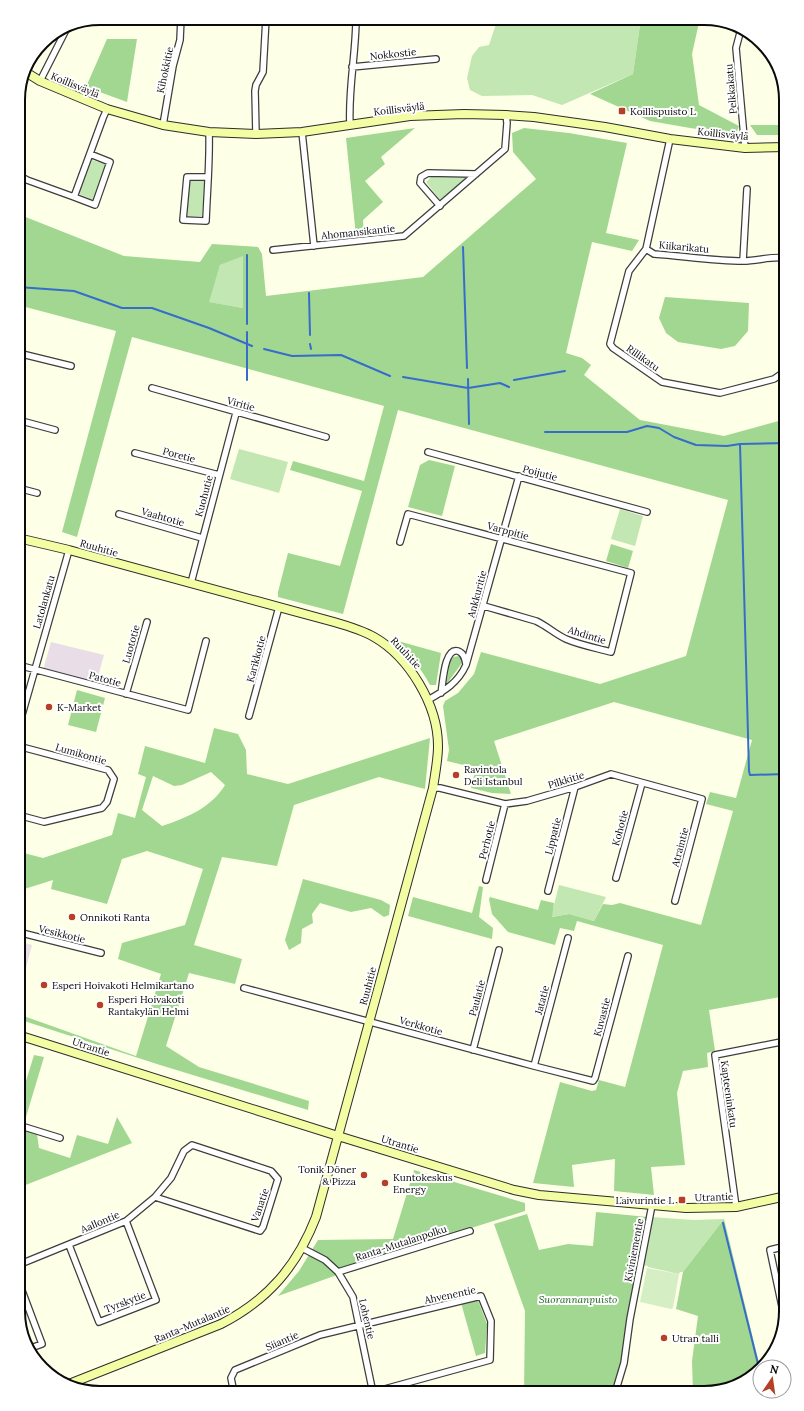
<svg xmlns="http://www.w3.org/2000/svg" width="804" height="1411" viewBox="0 0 804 1411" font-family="Lora,serif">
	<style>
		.industrial { fill: #e9dde8 }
		.green { fill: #c2e7b3 }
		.forest { fill: #a2d792; fill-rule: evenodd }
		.pitch { fill: #d6eec4 }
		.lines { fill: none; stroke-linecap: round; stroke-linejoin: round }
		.stream { stroke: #366dca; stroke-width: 2 }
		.street-casing { stroke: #3d3d3d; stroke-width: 8 }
		.secondary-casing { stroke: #2c2c2c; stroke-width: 10 }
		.street { stroke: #fff; stroke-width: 5.5 }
		.secondary { stroke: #f3fda3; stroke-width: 8 }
		.poi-dot { fill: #b54026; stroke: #fff; stroke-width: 1.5 }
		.labels { text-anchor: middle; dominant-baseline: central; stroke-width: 4; stroke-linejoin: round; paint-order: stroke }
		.street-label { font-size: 10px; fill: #0a0a0a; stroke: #fff }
		.poi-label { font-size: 10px; fill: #0a0a0a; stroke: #fff; text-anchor: start }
		.park-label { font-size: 10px; font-style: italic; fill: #1d5f1e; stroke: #fff }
		.rim { fill: none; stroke: #0a0a0a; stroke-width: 2 }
	</style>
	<rect width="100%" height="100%" fill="#feffe7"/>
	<path class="industrial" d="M51,642L104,655L96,684L43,670Z
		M18,941L32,945L18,998Z"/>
	<path class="green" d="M504,18H517L541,22L545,18H641L633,74L562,105L532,95L482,96L470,90L467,78L472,56L479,47L489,45L497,21Z
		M92,160L106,164L93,200L79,194Z
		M431,177H468L440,200L426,182Z
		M190,180H204L202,216H187Z
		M243,255V308L208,302L220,265Z
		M239,449L288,462L279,493L230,479Z
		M620,509L643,516L635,546L611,539Z
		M559,885L606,897L594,921L569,914L551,917Z
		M651,1217L694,1220L724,1219L683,1272H680L679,1274L648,1267V1266L641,1265Z"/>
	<path class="forest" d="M641,18H700L692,54L699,105L739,126L736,134L690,128L650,121L590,94L633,74Z
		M107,39H137L127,102L86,87Z
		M750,125H786V135H757Z
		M415,128L381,157L385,164L365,181L383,202L363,220L364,235L356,236L346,138Z
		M524,128L569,133L627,143L606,233L639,240L632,251L592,242L566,353L582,358L591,365L584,375L640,420L724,436L786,419V996L709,1010L715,1051L707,1053L708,1067L683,1071L677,1093L685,1165L651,1167L654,1195L614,1191L615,1159L572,1165L574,1187L533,1183L560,1082L592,1091L596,1090L599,1080L625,1087L663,945L577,921L574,931L560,928L555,945L508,932L492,914L489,899L490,897L538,910L541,900L554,903L552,917L569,914L594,921L603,904L612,905L620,903L701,925L733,811L706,804L710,792L736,798L752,740L614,702L494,741L511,794L492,793L471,788L476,768L447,761L449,750L443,706L445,701L458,693L474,674L481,652L600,684L686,656L728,500L398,410L343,614L278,597V592L288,553L340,566L362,491L290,470L293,461L364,481L384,406L132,337L77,537L62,532L116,331L18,305V214L124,256L200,262L212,244L258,247L262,254L266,296L423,277L536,179L513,152L512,133ZM243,256V308L209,302L220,265Z
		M665,297L749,303L748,331L735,346L721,349L678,342L666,333L659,318Z
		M429,460L455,466L442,516L408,507L420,465Z
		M611,544L633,551L628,568L606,561Z
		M398,641L441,653L436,685H430C421,668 410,655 396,642Z
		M459,656L462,659V663L446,685L450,661L453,657Z
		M77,690L105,698L96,732L68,725Z
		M214,728L238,734L246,750L247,774L288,784L430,738L425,789L379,777L294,805L277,866L222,857L194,945L242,959L235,984L189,973L166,1046L199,1067L309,1101L308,1110L160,1065L18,1019V1014L136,1056L161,974L118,959L122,943L185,925L203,869L147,851L122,859L107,904L51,889L53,880L18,891V858L20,852L43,858L112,835L118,813L135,818L146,777L138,774L145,746L205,763ZM211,772L225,785C211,808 186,818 162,826L142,810L153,776L174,786L182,785Z
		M303,879L381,900L390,905L389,915L384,917L371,908L351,912L320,903L312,914L313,923L302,929L301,943L289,950L285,940Z
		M479,886L483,887L479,917L493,928L492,939L408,916L413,897L472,913Z
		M34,1055L44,1057L26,1117L18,1115V1107Z
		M117,1117L132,1143L18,1188V1128L37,1134L39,1148L70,1158L77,1135L108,1144Z
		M414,1170L525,1203V1211L345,1268L337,1275L278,1296L299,1271L318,1240L393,1239Z
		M596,1212L648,1217L630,1314L619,1393H524L525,1311L494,1224L527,1214L539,1250L568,1244L593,1246Z
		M724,1219L760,1367L740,1385L704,1393H693L692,1361L698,1316L676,1309L683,1272Z
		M478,1300L487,1324L485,1353L476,1356L461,1303Z"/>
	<path class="pitch" d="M647,1268L679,1274L673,1308L671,1309L640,1302Z"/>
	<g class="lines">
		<path class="stream" d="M463,247L467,368
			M247,255V324
			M18,287L74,291L122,308H152L209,328L252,346
			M309,293L310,335
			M247,332V380
			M310,344L311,349
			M264,349L292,356L341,355L390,376
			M403,377L468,388L500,383L509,387
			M468,379L469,424
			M514,380L565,371
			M545,432H627L647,426L659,428L674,437L696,445L727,446L740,444L786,443
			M740,444L749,771L750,775L786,774
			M723,1223L759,1368"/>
		<g class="street-casing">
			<path id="street" d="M741,29L736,48L745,148
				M352,67L436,59
				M40,81L69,24
				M163,125L173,66L180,40L181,18
				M350,125C348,89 356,54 356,18
				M302,132L314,246
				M256,134L255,91L256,85L263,72L266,18
				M670,139L646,249L654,254C683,256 714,261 743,261C758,261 771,256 786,258
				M90,154L110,162L95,205L74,197L103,118L107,109
				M18,175L27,180L74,197
				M208,177H187L183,220L206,221C207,192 210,161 209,132
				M440,206L420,183L421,177L428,173L476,174
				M646,249L629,271L610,344L613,348L662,382L720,393L774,379L784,372L786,365
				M273,250L404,236L505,149L507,123L506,115
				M743,261L747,189
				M18,353L71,366
				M152,388L326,437
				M18,420L55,430
				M428,452L647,512
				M135,453L219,475
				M18,488L37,493
				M119,514L202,538
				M400,542L408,514L631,573L611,652C596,648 580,645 566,639C555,634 547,626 536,621L484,606
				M191,583L236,413
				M18,665L188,710L206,641
				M441,693C443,684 444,647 458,651C464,653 465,659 466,664
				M126,694L147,622
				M428,700C444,691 458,683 466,665L519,476
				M249,716L279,607
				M18,729L69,550
				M433,788H440L505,804L527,801L575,787L611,774L702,799L675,901
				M18,815L44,822L102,808L107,802L114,779L108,770L18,746
				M616,878L642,783
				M486,880L505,804
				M548,891L575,787
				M18,932L101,953
				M244,988L534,1066L593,1081L595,1078L628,956
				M473,1050L499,950
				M534,1066L568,938
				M18,1125L60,1138
				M736,1207L715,1055L786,1041
				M69,1245L99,1322L156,1300L126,1221
				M302,1248L325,1260L338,1272L353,1297L373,1393
				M18,1265L126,1221L155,1197L171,1178L184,1151L192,1145L271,1171L278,1179L263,1227L260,1231L155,1197
				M338,1272L470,1231
				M18,1280L42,1344L28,1349
				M784,1316L770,1250L786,1246
				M234,1393L231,1378L235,1370L320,1335L481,1296L491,1321L490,1360L381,1390L362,1393
				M615,1393L624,1363L630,1319L652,1205"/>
		</g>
		<g class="secondary-casing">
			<path id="secondary" d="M24,71L40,81L107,109L163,125L209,132L256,134L302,132L410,116L464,114L506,115L534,117L605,127L670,139L745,148L786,147
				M18,538L69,550L334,622C348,626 362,630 374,637C409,657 438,705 438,746C438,760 435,774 433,788L316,1217C297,1266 268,1300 221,1324L69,1384
				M18,1035L338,1136L514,1190L539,1195L686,1208L736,1207L786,1196"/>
		</g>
		<use href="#street" class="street"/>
		<use href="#secondary" class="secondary"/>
	</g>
	<g class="poi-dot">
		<rect x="618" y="107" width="8" height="8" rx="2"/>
		<circle cx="49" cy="707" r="4"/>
		<circle cx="456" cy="775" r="4"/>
		<circle cx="72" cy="917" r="4"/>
		<circle cx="44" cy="985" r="4"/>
		<circle cx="100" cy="1005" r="4"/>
		<circle cx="364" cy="1175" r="4"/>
		<circle cx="385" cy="1183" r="4"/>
		<rect x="678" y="1196" width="8" height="8" rx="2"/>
		<circle cx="664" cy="1338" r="4"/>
	</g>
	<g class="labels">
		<g class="street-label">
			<text transform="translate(393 54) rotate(-6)">Nokkostie</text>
			<text transform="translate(165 70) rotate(-78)">Kihokkitie</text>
			<text transform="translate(75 85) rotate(22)">Koillisväylä</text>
			<text transform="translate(731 89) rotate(-95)">Pelkkakatu</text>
			<text transform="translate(399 109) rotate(-7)">Koillisväylä</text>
			<text transform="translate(723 134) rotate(6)">Koillisväylä</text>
			<text transform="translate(358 232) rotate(-6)">Ahomansikantie</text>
			<text transform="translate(684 247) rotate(5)">Kiikarikatu</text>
			<text transform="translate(643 358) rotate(35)">Rillikatu</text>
			<text transform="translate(241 404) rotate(16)">Viritie</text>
			<text transform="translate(179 455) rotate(15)">Poretie</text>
			<text transform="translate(540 473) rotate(15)">Poijutie</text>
			<text transform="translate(204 496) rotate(-75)">Kuohutie</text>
			<text transform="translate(163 517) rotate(16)">Vaahtotie</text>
			<text transform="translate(508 531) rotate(15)">Varppitie</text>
			<text transform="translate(99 548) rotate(16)">Ruuhitie</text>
			<text transform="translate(477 594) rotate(-75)">Ankkuritie</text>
			<text transform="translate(44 602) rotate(-74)">Latolankatu</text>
			<text transform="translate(587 635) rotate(17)">Ahdintie</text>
			<text transform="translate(131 644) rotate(-74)">Luototie</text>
			<text transform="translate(406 653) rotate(47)">Ruuhitie</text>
			<text transform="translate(256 659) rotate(-75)">Karikkotie</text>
			<text transform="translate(105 679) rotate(15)">Patotie</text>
			<text transform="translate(81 754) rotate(16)">Lumikontie</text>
			<text transform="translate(566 780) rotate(-17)">Pilkkitie</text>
			<text transform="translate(620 828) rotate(-75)">Kohotie</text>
			<text transform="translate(553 836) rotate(-76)">Lippatie</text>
			<text transform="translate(487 840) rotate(-76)">Perhotie</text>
			<text transform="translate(680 847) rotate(-75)">Atraintie</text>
			<text transform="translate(62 934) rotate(14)">Vesikkotie</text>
			<text transform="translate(368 986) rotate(-75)">Ruuhitie</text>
			<text transform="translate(477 998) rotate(-75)">Paulatie</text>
			<text transform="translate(542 1000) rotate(-75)">Jatatie</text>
			<text transform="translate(602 1017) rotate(-75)">Kuvastie</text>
			<text transform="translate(421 1026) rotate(16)">Verkkotie</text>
			<text transform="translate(91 1047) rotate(18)">Utrantie</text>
			<text transform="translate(729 1094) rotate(82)">Kapteeninkatu</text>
			<text transform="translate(400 1144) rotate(17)">Utrantie</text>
			<text transform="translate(714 1197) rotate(-2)">Utrantie</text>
			<text transform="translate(260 1205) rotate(-71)">Vanatie</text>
			<text transform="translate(100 1222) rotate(-23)">Aallontie</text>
			<text transform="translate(401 1243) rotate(-18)">Ranta-Mutalanpolku</text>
			<text transform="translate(634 1250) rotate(-79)">Kiviniementie</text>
			<text transform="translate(450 1295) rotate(-12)">Ahvenentie</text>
			<text transform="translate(125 1302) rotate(-21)">Tyrskytie</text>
			<text transform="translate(367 1319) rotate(77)">Lohentie</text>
			<text transform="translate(192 1324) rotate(-23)">Ranta-Mutalantie</text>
			<text transform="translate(282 1341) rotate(-23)">Siiantie</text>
		</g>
		<g class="poi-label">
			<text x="630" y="111">Koillispuisto L</text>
			<text x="57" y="707">K-Market</text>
			<text x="464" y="769">Ravintola<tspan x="464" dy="12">Deli Istanbul</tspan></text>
			<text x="80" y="917">Onnikoti Ranta</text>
			<text x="52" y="985">Esperi Hoivakoti Helmikartano</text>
			<text x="108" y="999">Esperi Hoivakoti<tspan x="108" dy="12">Rantakylän Helmi</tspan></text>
			<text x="356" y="1169" text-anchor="end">Tonik Döner<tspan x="356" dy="12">&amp; Pizza</tspan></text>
			<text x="393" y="1177">Kuntokeskus<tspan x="393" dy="12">Energy</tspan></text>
			<text x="674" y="1200" text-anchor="end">Laivurintie L</text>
			<text x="672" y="1338">Utran talli</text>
		</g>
		<g class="park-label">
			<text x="578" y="1299">Suorannanpuisto</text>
		</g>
	</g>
	<path d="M0 0H804V1411H0ZM100 25H704A75 75 0 0 1 779 100V1311A75 75 0 0 1 704 1386H100A75 75 0 0 1 25 1311V100A75 75 0 0 1 100 25Z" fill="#fff" fill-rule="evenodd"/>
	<path class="rim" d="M100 25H704A75 75 0 0 1 779 100V1311A75 75 0 0 1 704 1386H100A75 75 0 0 1 25 1311V100A75 75 0 0 1 100 25Z"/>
	<g transform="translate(772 1379) rotate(13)"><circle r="19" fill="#ffffff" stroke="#9d9d9d"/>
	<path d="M0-3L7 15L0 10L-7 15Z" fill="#b54026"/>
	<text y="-6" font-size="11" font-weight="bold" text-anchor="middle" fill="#0a0a0a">N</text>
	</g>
</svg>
